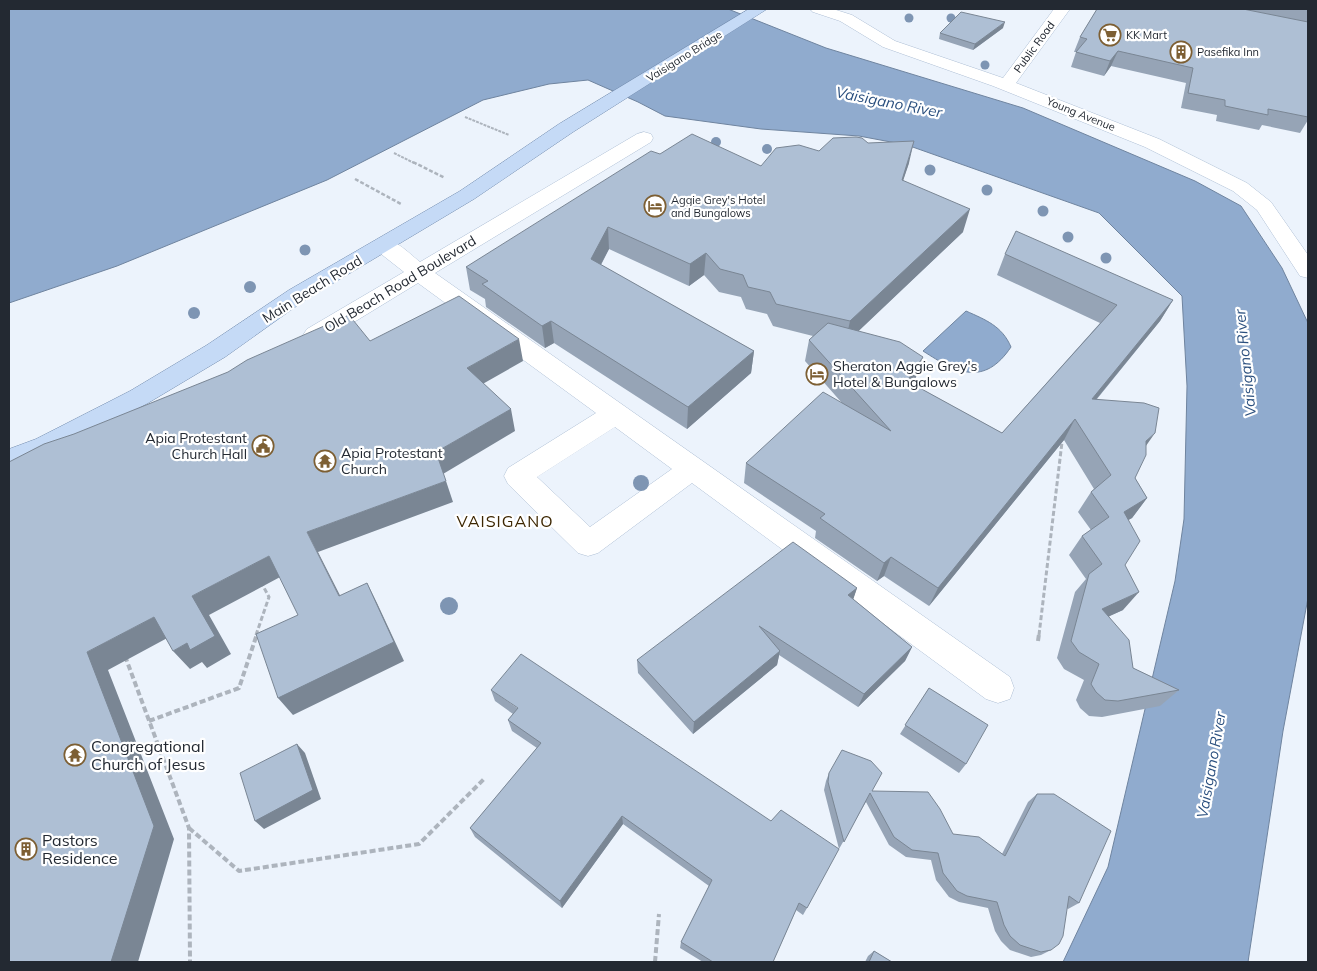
<svg xmlns="http://www.w3.org/2000/svg" width="1317" height="971" viewBox="0 0 1317 971" font-family="Mulish,sans-serif">
	<style>
		.water { fill: #90abce; stroke: #6f849f }
		.lines { fill: none; stroke-linecap: round; stroke-linejoin: round }
		.minor-casing { stroke: #aebfd5; stroke-width: 1 }
		.major-casing { stroke: #738cae; stroke-width: 1 }
		.path-far3 { stroke: #adb4bd; stroke-width: 2; stroke-dasharray: 3 1; stroke-linecap: butt }
		.path-far2 { stroke: #adb4bd; stroke-width: 2.5; stroke-dasharray: 4 2; stroke-linecap: butt }
		.path-far1 { stroke: #adb4bd; stroke-width: 3; stroke-dasharray: 5 2.5; stroke-linecap: butt }
		.path { stroke: #adb4bd; stroke-width: 4; stroke-dasharray: 6 3; stroke-linecap: butt }
		.minor { fill: #fff; fill-rule: evenodd }
		.major { fill: #c5daf6; fill-rule: evenodd }
		.tree { fill: #7e95b3 }
		.wall { fill: #96a4b6 }
		.shaded-wall { fill: #7a8694 }
		.building { fill: #aebfd4; stroke: #7a8694 }
		.labels { text-anchor: middle; dominant-baseline: central; stroke-width: 4.5; stroke-linejoin: round; paint-order: stroke }
		.far-poi-label { font-size: 11px; fill: #232932; stroke: #fff; text-anchor: start }
		.far-street-label { font-size: 11px; fill: #232932; stroke: #fff }
		.street-label { font-size: 14px; fill: #232932; stroke: #fff }
		.poi-label { font-size: 14px; fill: #232932; stroke: #fff; text-anchor: start }
		.water-label { font-size: 15px; font-style: italic; fill: #2b507f; stroke: #fff }
		.quarter-label { font-size: 16px; letter-spacing: 1px; fill: #3d2702; stroke: #fff }
		.near-poi-label { font-size: 16px; fill: #232932; stroke: #fff; text-anchor: start }
	</style>
	<rect width="100%" height="100%" fill="#ecf3fc"/>
	<path class="water" d="M9,9H728L826,48L1023,108L1195,181L1241,206L1282,268L1308,323V598L1283,731L1248,962H1063L1108,867L1175,581L1184,519L1187,386L1182,296L1099,213L907,145L859,136L761,129L665,116L638,102L588,80L549,84L483,100L327,180L117,266L9,303Z
		M966,311C986,320 1002,326 1011,347C984,387 957,373 923,351Z"/>
	<g class="lines">
		<g class="minor-casing">
			<path id="minor" d="M810,9H833L852,15L895,41L1003,78L1054,9H1070L1016,83L1159,139L1247,183L1271,202L1308,255V278L1300,276L1257,210L1233,191L1145,147L993,86L883,47L840,21L813,12Z
				M644,132L651,134L653,138L651,142L435,273L1010,677L1014,688L1010,699L998,703L986,699L692,483L598,553L588,556L578,553L508,484L504,476L508,468L596,413L418,283L323,341L315,343L307,341L303,335L307,329L404,272L376,250L373,245L376,240C394,236 407,252 420,262L637,134ZM615,427L672,469L590,527L537,477Z"/>
		</g>
		<g class="major-casing">
			<path id="major" d="M749,9H767L573,132L474,199L305,300L225,357L148,403L54,453L9,470V449L36,439L130,391L207,345L289,290L460,191L559,124Z"/>
		</g>
		<path class="path-far3" d="M465,117L509,135
			M394,153L416,164"/>
		<path class="path-far2" d="M413,162L445,178
			M355,179L401,204"/>
		<path class="path-far1" d="M256,635L269,597L262,584
			M1039,635L1062,442"/>
		<path class="path" d="M1038,641L1039,634
			M125,656L189,828L190,962
			M149,721L239,688L257,634
			M189,828L239,871L419,844L485,778
			M655,962L659,914"/>
		<use href="#minor" class="minor"/>
		<use href="#major" class="major"/>
	</g>
	<g class="tree">
		<circle cx="909" cy="18" r="4.5"/>
		<circle cx="951" cy="18" r="4.5"/>
		<circle cx="985" cy="65" r="4.5"/>
		<circle cx="716" cy="142" r="5"/>
		<circle cx="767" cy="149" r="5"/>
		<circle cx="930" cy="170" r="5.5"/>
		<circle cx="987" cy="190" r="5.5"/>
		<circle cx="1043" cy="211" r="5.5"/>
		<circle cx="1068" cy="237" r="5.5"/>
		<circle cx="305" cy="250" r="5.5"/>
		<circle cx="1106" cy="258" r="5.5"/>
		<circle cx="250" cy="287" r="6"/>
		<circle cx="194" cy="313" r="6"/>
		<circle cx="641" cy="483" r="8"/>
		<circle cx="449" cy="606" r="9"/>
	</g>
	<path class="wall" d="M1097,9H1308V120L1300,133L1262,125L1259,130L1216,121L1217,115L1181,108L1186,83L1111,66L1104,76L1071,67L1076,52H1074L1080,37Z
		M1003,28L973,50L939,39L940,33Z
		M868,143L909,163L903,180L963,232L858,331L916,377L912,384L1002,433L1100,323L997,275L1005,254L1173,300L1160,321L1097,399L1146,446L1135,478L1147,498L1132,518L1128,520L1125,565L1123,610L1109,616L1133,668L1179,690L1160,706L1102,717L1089,716L1080,708L1076,700L1084,680L1064,669L1057,658L1075,592L1086,579L1069,555L1082,536L1091,530L1078,512L1091,492L1094,489L1064,440L929,606L884,576L877,581L815,538L816,531L744,483L746,463L842,403L805,361L809,340L813,336L773,326L767,314L746,309L741,297L719,292L704,275L689,286L609,249L601,265L754,351L751,373L687,429L554,343L545,348L486,307L485,299L470,290L466,267L660,154L761,166L819,151Z
		M857,588L853,599L912,647L905,661L858,707L779,655L777,665L693,734L638,673L637,660Z
		M929,688L966,764L959,773L900,734Z
		M491,690L807,908L803,915L796,910L773,962H703L680,948L681,942L709,886L623,824L562,908L475,837L470,828L537,748L512,731L508,720L513,714L495,701Z
		M829,773L872,791L953,834L1002,854L1028,802L1037,794L1079,903L1068,909L1067,908L1051,950L1041,955L1031,957L1010,950L1001,941L995,931L988,908L959,902L949,897L936,880L931,860L906,857L889,845L866,802L839,849L824,790L826,781Z
		M874,951L892,962H865L868,956Z"/>
	<path class="shaded-wall" d="M1005,22L1003,28L973,50L975,44Z
		M1118,51L1111,66L1104,76L1110,61Z
		M914,141L909,163L896,202L902,180Z
		M970,209L963,232L845,344L850,321Z
		M608,227L609,249L592,281L591,259Z
		M706,253L704,275L689,286L690,264Z
		M1173,300L1160,321L1080,419L1092,399Z
		M551,321L554,343L545,348L542,326Z
		M519,339L523,361L472,390L467,368Z
		M754,351L751,373L687,429L688,407Z
		M923,357L916,377L900,402L907,381Z
		M511,409L515,431L443,474L436,452Z
		M1075,419L1064,440L929,606L938,588Z
		M1155,433L1141,453L1146,441Z
		M446,481L453,502L318,552L350,615L339,596L307,532Z
		M1147,498L1132,518L1109,531L1124,512Z
		M269,556L282,576L209,615L231,654L207,668L202,662L190,669L173,651L187,643L192,596Z
		M891,557L884,576L877,581L884,563Z
		M367,583L377,603L404,661L293,715L278,698Z
		M857,588L852,603L848,595Z
		M1139,592L1123,610L1088,626L1102,609Z
		M154,617L171,636L108,670L174,839L138,962H111L87,652Z
		M912,647L905,661L858,707L864,694Z
		M780,651L777,665L693,734L694,722Z
		M297,744L305,753L321,799L264,829L255,821Z
		M622,816L623,824L562,908L560,901Z"/>
	<path class="building" d="M1097,9H1243L1308,22V117L1268,109V115L1225,106V100L1188,93L1193,68L1118,51L1110,61L1076,52L1087,39L1080,37Z
		M961,12L1005,22L975,44L940,33Z
		M692,134L761,166L776,148L799,145L819,151L833,138L856,137L862,138L868,143L914,141L902,180L970,209L850,321L776,304L770,292L748,287L743,275L720,269L706,253L690,264L608,227L591,259L754,351L688,407L551,321L542,326L482,284L488,281L466,267L651,151L660,154Z
		M1016,231L1173,300L1092,399L1144,403L1159,408L1155,433L1146,441V455L1135,478L1147,498L1124,512L1140,541L1125,565L1139,592L1102,609L1129,640L1133,668L1179,690L1118,701L1105,700L1096,692L1091,684L1099,664L1079,652L1071,641L1089,574L1102,564L1082,536L1109,517L1091,492L1111,475L1075,419L938,588L891,557L884,563L820,518L825,514L746,463L823,392L891,431L809,340L828,323L900,342L923,357L907,381L1002,433L1117,305L1005,254Z
		M459,296L519,339L467,368L511,409L436,452L446,481L307,532L339,596L367,583L394,642L278,698L256,634L298,615L269,556L192,596L215,636L190,650L187,643L173,651L154,617L87,652L154,826L111,962H9V462L44,444L74,434L228,372L247,360L349,315L370,341Z
		M793,542L857,588L848,595L912,647L864,694L759,626L780,651L694,722L637,660Z
		M521,654L771,821L781,810L839,849L807,908L799,903L773,962H713L681,942L712,880L622,816L560,901L470,828L541,743L508,720L518,708L491,690Z
		M929,688L988,725L966,764L905,725Z
		M297,744L313,790L255,821L240,773Z
		M842,750L871,761L882,773L872,791L928,792L940,809L953,834L979,837L1005,856L1037,794H1054L1111,831L1079,903L1069,896L1063,936L1059,944L1051,950L1041,952L1020,945L1010,936L1004,925L997,902L967,896L957,891L943,873L938,853L912,850L894,837L870,793L844,842L828,782L829,773Z
		M874,951L892,962H869Z"/>
	<defs>
		<g id="supermarket-ring" transform="scale(1.125)"><circle r="9.5" fill="#fff" stroke="#7d5f33" stroke-width="1.5"/><path d="M-6-5.5h2.5l.6 2H6L4.5 2H-2.5L-4.4-4H-6ZM-1.5 3.2a1.3 1.3 0 1 0 .1 0ZM3 3.2a1.3 1.3 0 1 0 .1 0Z" fill="#7d5f33"/></g>
		<g id="building-ring" transform="scale(1.125)"><circle r="9.5" fill="#fff" stroke="#7d5f33" stroke-width="1.5"/><path d="M-4-6H4V6H1V3H-1V6H-4ZM-2.5-4.3h1.7v1.8h-1.7ZM.8-4.3h1.7v1.8H.8ZM-2.5-1h1.7V.8h-1.7ZM.8-1h1.7V.8H.8Z" fill="#7d5f33"/></g>
		<g id="hotel-ring" transform="scale(1.125)"><circle r="9.5" fill="#fff" stroke="#7d5f33" stroke-width="1.5"/><path d="M-6-4.5h1.5V1H6V5H4.5V3h-9V5H-6ZM-4 0a1.8 1.8 0 1 1 3.6 0ZM.5 0V-2.5h3Q6-2.5 6 0Z" fill="#7d5f33"/></g>
		<g id="civic-ring" transform="scale(1.125)"><circle r="9.5" fill="#fff" stroke="#7d5f33" stroke-width="1.5"/><path d="M-.6-6.5H3V-4.5H.6V-3L4-1V1h2V6H-6V1h2V-1L-.6-3ZM-1.2 2.5V6h2.4V2.5Z" fill="#7d5f33"/></g>
		<g id="temple-ring" transform="scale(1.125)"><circle r="9.5" fill="#fff" stroke="#7d5f33" stroke-width="1.5"/><path d="M0-6L5-2H3V0L6.5 2.5H4V6H1.5V3h-3V6H-4V2.5H-6.5L-3 0V-2H-5Z" fill="#7d5f33"/></g>
	</defs>
	<g fill-rule="evenodd">
		<use href="#supermarket-ring" x="1110" y="35"/>
		<use href="#building-ring" x="1181" y="52"/>
		<use href="#hotel-ring" x="655" y="206"/>
		<use href="#hotel-ring" x="817" y="374"/>
		<use href="#civic-ring" x="263" y="446"/>
		<use href="#temple-ring" x="325" y="461"/>
		<use href="#temple-ring" x="75" y="755"/>
		<use href="#building-ring" x="26" y="849"/>
	</g>
	<g class="labels">
		<g class="far-poi-label">
			<text x="1126" y="35">KK Mart</text>
			<text x="1197" y="52">Pasefika Inn</text>
			<text x="671" y="200">Aggie Grey's Hotel<tspan x="671" dy="13">and Bungalows</tspan></text>
		</g>
		<g class="far-street-label">
			<text transform="translate(1034 47) rotate(-54)">Public Road</text>
			<text transform="translate(684 56) rotate(-32)">Vaisigano Bridge</text>
			<text transform="translate(1081 114) rotate(22)">Young Avenue</text>
		</g>
		<g class="street-label">
			<text transform="translate(400 284) rotate(-31)">Old Beach Road Boulevard</text>
			<text transform="translate(312 289) rotate(-32)">Main Beach Road</text>
		</g>
		<g class="poi-label">
			<text x="833" y="366">Sheraton Aggie Grey's<tspan x="833" dy="16">Hotel &amp; Bungalows</tspan></text>
			<text x="247" y="438" text-anchor="end">Apia Protestant<tspan x="247" dy="16">Church Hall</tspan></text>
			<text x="341" y="453">Apia Protestant<tspan x="341" dy="16">Church</tspan></text>
		</g>
		<g class="water-label">
			<text transform="translate(889 102) rotate(11)">Vaisigano River</text>
			<text transform="translate(1245 363) rotate(-96)">Vaisigano River</text>
			<text transform="translate(1211 765) rotate(-80)">Vaisigano River</text>
		</g>
		<g class="quarter-label">
			<text x="505" y="521">VAISIGANO</text>
		</g>
		<g class="near-poi-label">
			<text x="91" y="746">Congregational<tspan x="91" dy="18">Church of Jesus</tspan></text>
			<text x="42" y="840">Pastors<tspan x="42" dy="18">Residence</tspan></text>
		</g>
	</g>
	<rect width="1317" height="971" fill="none" stroke="#232932" stroke-width="20"/>
</svg>
